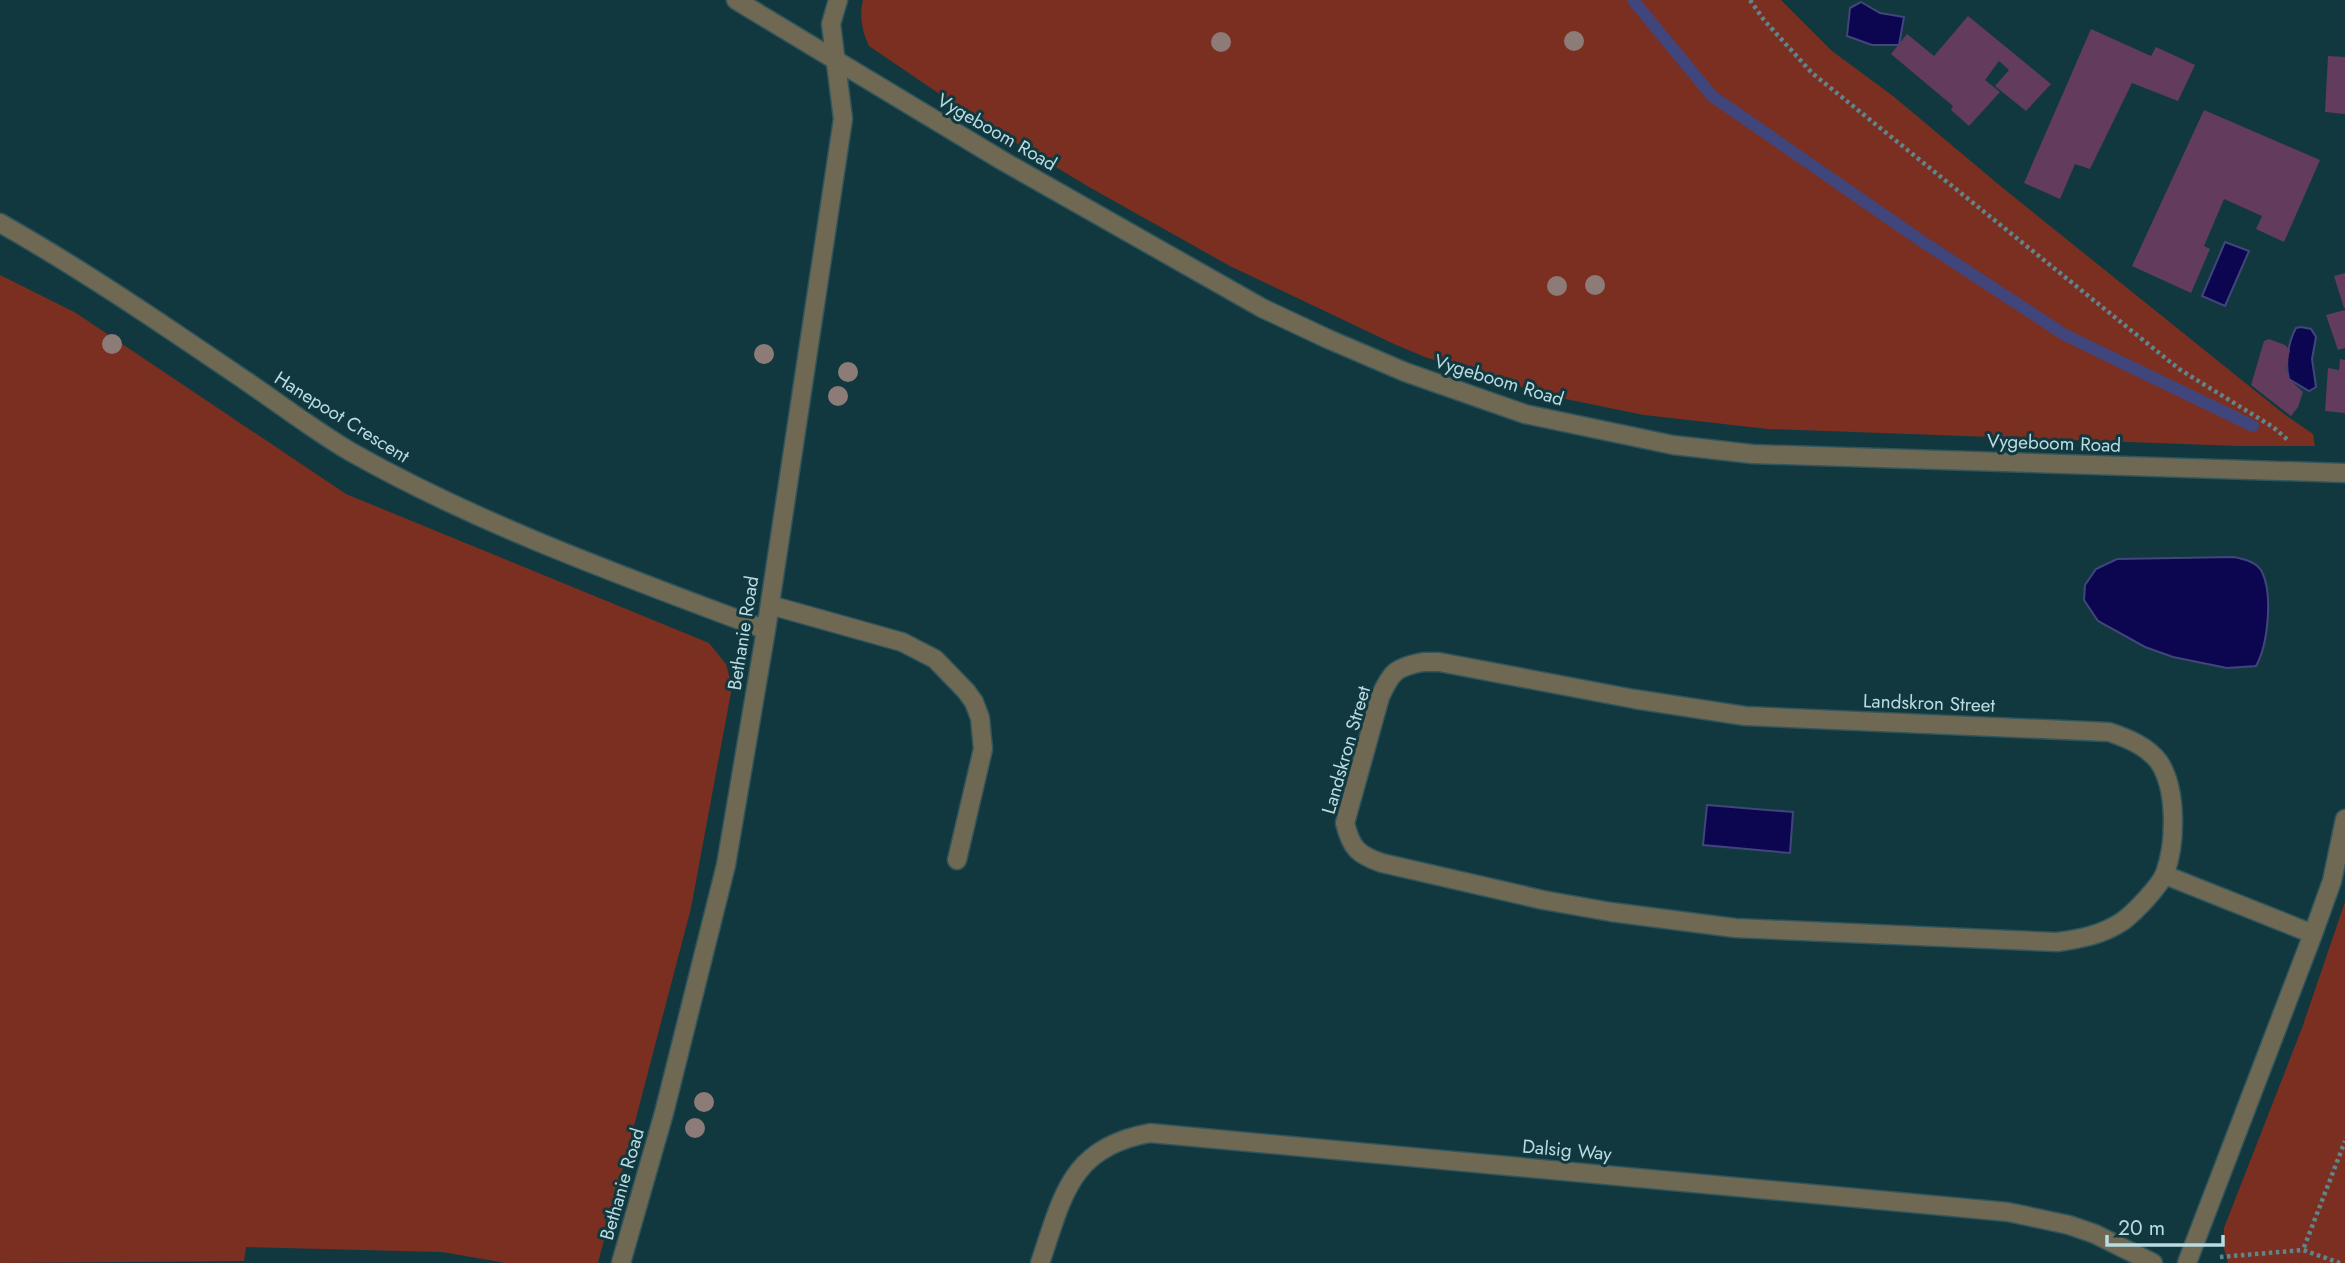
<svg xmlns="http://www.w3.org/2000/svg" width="2345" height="1263" viewBox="0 0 2345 1263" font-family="Jost,sans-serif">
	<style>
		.green { fill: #7b2f21 }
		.water { fill: #0c0650; stroke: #40467c; stroke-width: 2 }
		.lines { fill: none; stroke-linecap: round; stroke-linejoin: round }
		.stream { stroke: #40467c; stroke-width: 12 }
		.building { fill: #623b5d }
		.minor-casing { stroke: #30555c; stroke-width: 21 }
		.path { stroke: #60858c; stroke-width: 4.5; stroke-dasharray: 3.5 3.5; stroke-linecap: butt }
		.minor { stroke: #6f6853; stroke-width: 18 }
		.tree { fill: #8c7b77 }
		.labels { text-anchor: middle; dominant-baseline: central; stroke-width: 6; stroke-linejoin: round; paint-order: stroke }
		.street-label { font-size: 19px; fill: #b9dbe2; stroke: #12383f }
	</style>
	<rect width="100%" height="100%" fill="#12383f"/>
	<path class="green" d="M863,0H1781L1832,51L1893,96L2004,189L2284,414L2313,434L2315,446H2239L1768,429L1644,415L1551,396L1425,357L1394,344L1230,266L1089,187L972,116L869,46C862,30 859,17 863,0Z
		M0,275L76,313L346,494L709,643L726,664L732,687L691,908L598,1263H506L442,1252L246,1247L244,1261L0,1263Z
		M2345,902V1263H2228L2223,1245L2224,1228L2302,1028Z"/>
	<path class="water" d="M1861,2L1880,13L1904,17L1899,45H1872L1847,36L1850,8Z
		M2225,242L2249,251L2225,306L2202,296Z
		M2301,327L2311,329L2316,337L2312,359L2316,387L2309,391L2289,379C2285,364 2288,342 2296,328Z
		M2234,557C2244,559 2257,562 2262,572C2273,594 2268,645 2256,666L2227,668L2173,657L2145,647L2098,621L2084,600L2085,585L2096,569L2117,559Z
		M1707,805L1793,812L1790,853L1703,845Z"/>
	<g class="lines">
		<path class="stream" d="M1633,0L1712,96L1920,240L2065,335L2253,426"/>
	</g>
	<path class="building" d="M1968,16L2051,84L2026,111L1995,86L2009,70L1999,61L1985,80L2000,92L1969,126L1951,110L1953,106L1891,54L1907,34L1934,56Z
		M2091,29L2151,56L2156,47L2195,65L2178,101L2132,83L2090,169L2075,164L2060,199L2024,183Z
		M2328,56L2345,57V114L2325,112Z
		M2204,110L2320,160L2284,242L2256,229L2262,216L2224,199L2204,246L2210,249L2191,293L2132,266Z
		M2345,273V308H2344L2334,276Z
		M2345,310V348L2338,350L2326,315Z
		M2269,339L2285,345L2290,350L2286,368L2289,379L2303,392L2298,407L2291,416L2251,385L2264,341Z
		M2340,359L2345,360V413L2325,411L2328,368L2339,370Z"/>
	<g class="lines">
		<g class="minor-casing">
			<path id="minor" d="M736,0L1003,161L1262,308L1328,339L1405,372L1525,414L1673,445L1752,454L2345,473
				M0,223C85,271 165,326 246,381C280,404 315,431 351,452C482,526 626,577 766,630
				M770,605L902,642L935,659L966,691L974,702L980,718L983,749L957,860
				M1423,662H1439L1634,699L1745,716L2109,732C2127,738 2147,746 2159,762C2177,789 2176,843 2165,873C2160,886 2135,912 2123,921C2102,935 2080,939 2057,942L1735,928L1611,912L1543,900L1382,863C1358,855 1351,848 1345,823L1380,697C1391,672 1396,667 1423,662Z
				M2165,875L2313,934
				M621,1263L664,1113L726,865L766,630L843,119L831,24L838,0
				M1040,1263C1063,1196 1070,1147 1150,1133L2008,1212L2069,1225L2095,1234L2153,1263
				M2187,1263L2313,934L2332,881L2345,819"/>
		</g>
		<path class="path" d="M1750,0L1764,20L1812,73L2179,369L2273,427L2289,441
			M2220,1257L2303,1250
			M2340,1263L2303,1250L2345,1141"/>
		<use href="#minor" class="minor"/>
	</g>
	<g class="tree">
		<circle cx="1574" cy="41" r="10"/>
		<circle cx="1221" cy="42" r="10"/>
		<circle cx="1595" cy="285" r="10"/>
		<circle cx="1557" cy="286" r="10"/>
		<circle cx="112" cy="344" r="10"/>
		<circle cx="764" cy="354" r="10"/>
		<circle cx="848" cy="372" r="10"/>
		<circle cx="838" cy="396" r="10"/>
		<circle cx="704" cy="1102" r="10"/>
		<circle cx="695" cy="1128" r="10"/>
	</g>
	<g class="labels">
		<g class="street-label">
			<text transform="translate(997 132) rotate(30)">Vygeboom Road</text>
			<text transform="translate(1499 380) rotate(17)">Vygeboom Road</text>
			<text transform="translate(342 417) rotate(32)">Hanepoot Crescent</text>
			<text transform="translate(2054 443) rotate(2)">Vygeboom Road</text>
			<text transform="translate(743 633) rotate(-81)">Bethanie Road</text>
			<text transform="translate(1929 703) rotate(2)">Landskron Street</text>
			<text transform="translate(1346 750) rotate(-74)">Landskron Street</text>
			<text transform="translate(1567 1150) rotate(5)">Dalsig Way</text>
			<text transform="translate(622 1184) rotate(-74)">Bethanie Road</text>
		</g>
	</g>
	<path d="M2107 1235v10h116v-10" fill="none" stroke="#b9dbe2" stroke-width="3.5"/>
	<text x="2118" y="1235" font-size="21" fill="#b9dbe2" stroke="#12383f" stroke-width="5" paint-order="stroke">20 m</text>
</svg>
